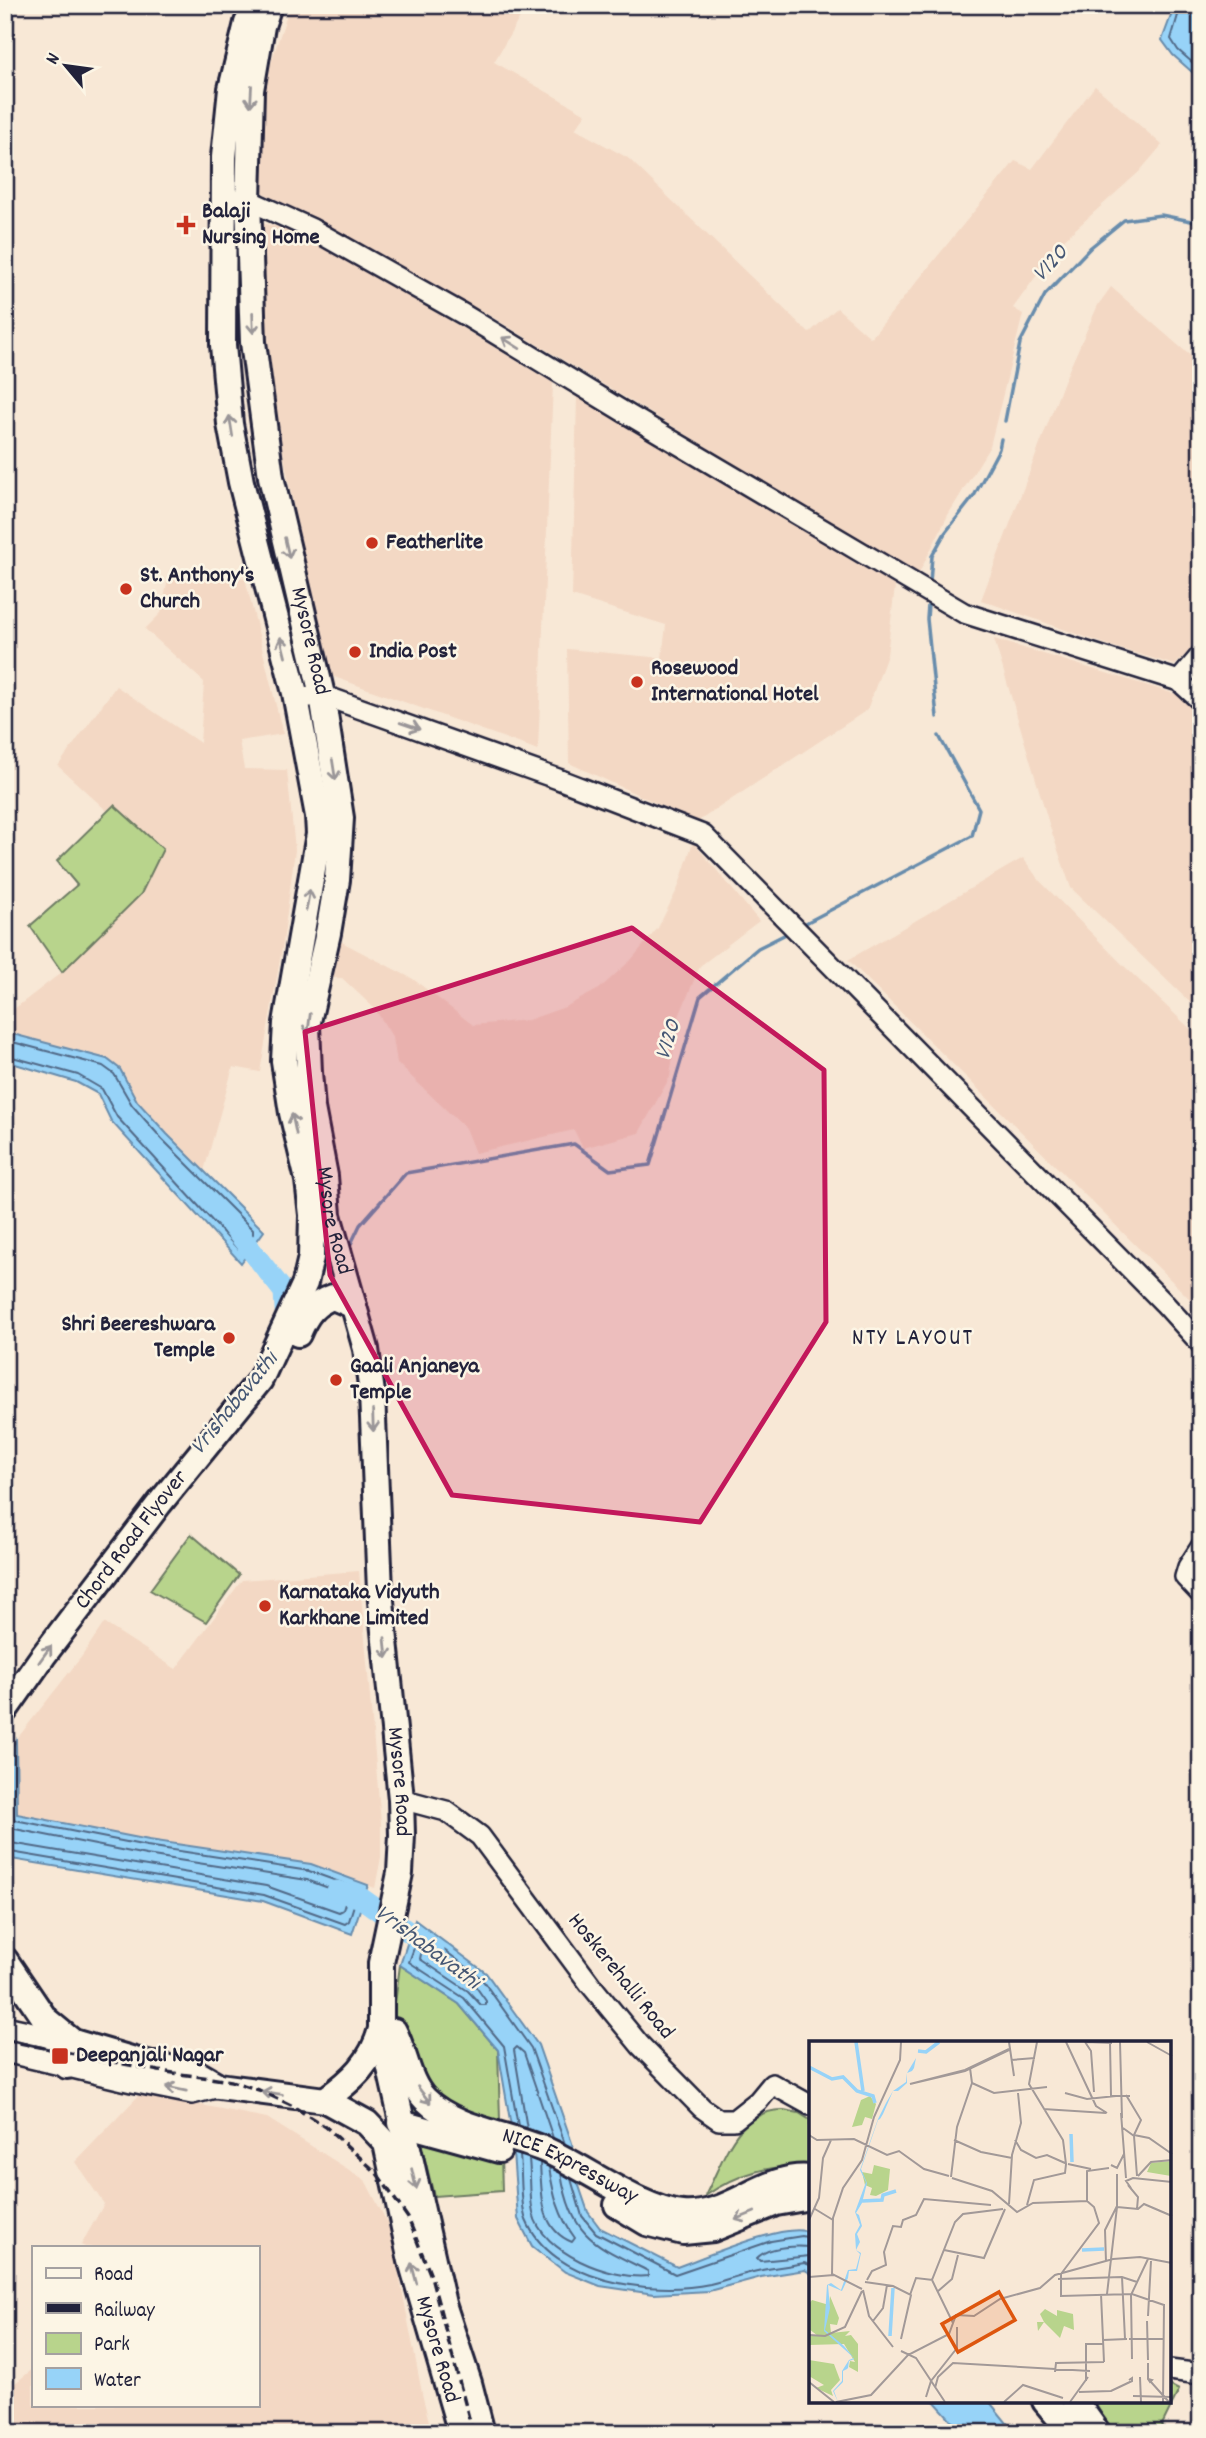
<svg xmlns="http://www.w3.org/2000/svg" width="1206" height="2438" viewBox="0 0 1206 2438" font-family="Dekko,sans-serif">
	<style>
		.built { fill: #f3d8c4 }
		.green { fill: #b8d48c; stroke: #6d7b64; stroke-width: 2 }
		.water { fill: #97d3f8; stroke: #688cac; stroke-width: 2 }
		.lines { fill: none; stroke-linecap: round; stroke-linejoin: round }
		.shore { stroke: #516987; stroke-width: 2 }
		.stream { stroke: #688cac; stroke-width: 3.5 }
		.river { stroke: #97d3f8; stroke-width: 21 }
		.secondary-casing { stroke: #22223b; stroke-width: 24 }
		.primary-casing { stroke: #22223b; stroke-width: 26 }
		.highway-casing { stroke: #22223b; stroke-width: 30 }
		.secondary { stroke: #fcf5e5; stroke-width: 19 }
		.primary { stroke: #fcf5e5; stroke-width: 21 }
		.highway { stroke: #fcf5e5; stroke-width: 24 }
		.rail { stroke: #22223b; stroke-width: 3.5; stroke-dasharray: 10 5; stroke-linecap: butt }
		.oneway { stroke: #9a9698 }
		.marked { fill: #c2185b; fill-opacity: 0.2; stroke: #c2185b; stroke-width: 5; stroke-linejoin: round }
		.poi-dot { fill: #c8321e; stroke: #fcf5e5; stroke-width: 2.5 }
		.labels { text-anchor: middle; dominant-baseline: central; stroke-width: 5; stroke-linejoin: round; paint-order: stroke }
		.poi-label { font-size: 23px; font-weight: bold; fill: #22223b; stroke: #fcf5e5; text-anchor: start }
		.street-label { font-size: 23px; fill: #22223b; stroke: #fcf5e5 }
		.water-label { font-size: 24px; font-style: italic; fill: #455774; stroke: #fcf5e5 }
		.neighbourhood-label { font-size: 24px; letter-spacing: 2px; fill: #22223b; stroke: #fcf5e5 }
		.inset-river { fill: none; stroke: #97d3f8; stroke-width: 3.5 }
		.inset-road { fill: none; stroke: #a29998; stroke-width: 2 }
		.view { fill: #de560e; fill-opacity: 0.15; stroke: #de560e; stroke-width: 3.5 }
		.inset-edge { fill: none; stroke: #22223b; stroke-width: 3.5 }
	</style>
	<rect width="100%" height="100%" fill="#f8e8d6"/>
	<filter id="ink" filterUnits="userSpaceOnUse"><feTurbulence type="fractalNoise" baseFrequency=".0143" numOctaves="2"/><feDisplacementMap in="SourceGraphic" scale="14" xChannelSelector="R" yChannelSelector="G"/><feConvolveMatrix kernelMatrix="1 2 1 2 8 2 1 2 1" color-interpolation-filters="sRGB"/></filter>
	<g filter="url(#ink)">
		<path class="built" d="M290,5H527L494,62L586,114L575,129L628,158L809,333L837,308L871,338L1015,161L1032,169L1095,86L1162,145L1139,172L1060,243L1013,308L1023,314L990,446L948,515L918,575L494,318L263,193V87Z
			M261,223L280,227L349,259L553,383L538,750L326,674L269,380Z
			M1111,287L1201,365V639L1175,665L1108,645L981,600L1064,381L1098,305Z
			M577,397L895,586L887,655L867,710L697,822L569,763L567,649L662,658L666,625L572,596Z
			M170,569L245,578L283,734L239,741L244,769L287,770L295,850L283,943L260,1072L233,1067L204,1171L137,1101L120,1069L107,1059L5,1032V1016L62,972L113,805L107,811L58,766L116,686L200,743L204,682L145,629L161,613Z
			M994,639L1182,696L1201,713V1013L1071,888L1050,827Z
			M693,842L759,921L700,966L678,1019L670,1077L639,1133L583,1148L574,1130L475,1153L465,1128L397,1063L393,1038L375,1009L342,978H327L336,939L413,979L473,1025L528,1020L565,1007L599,989L631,960L658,928L678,888Z
			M1023,858L1039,880L1123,965L1201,1039V1310L848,960Z
			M359,1571L381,1823V1857L375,1888L311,1865L149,1840L16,1814V1740L82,1656L104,1623L176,1669L242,1580Z
			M141,2093L267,2118L365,2180L390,2228L423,2398L432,2433H5V2391L33,2369V2405H257V2247H85L81,2245L104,2204L75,2162Z"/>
		<path class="green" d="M114,805L163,849L141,894L62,972L30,926L77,885L57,861Z
			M191,1534L239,1575L206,1622L150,1590Z
			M400,1965L459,2004L498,2050L502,2191L434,2196L392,2027Z
			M784,2110L799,2113L810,2120V2167C771,2164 738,2173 705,2196C724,2160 736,2109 784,2110Z
			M1169,2385L1179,2390L1158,2433H1112L1094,2401H1169Z"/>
		<path class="water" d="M1175,5H1201V23L1198,30L1201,80L1173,55L1162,40Z
			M5,1032L107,1059L120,1069L137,1101L167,1134L264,1231L241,1263L111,1121L98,1094L76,1082L5,1061Z
			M16,1740L17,1814L149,1840L311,1864L368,1885L352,1934L263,1901L5,1858V1757Z
			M415,1920L486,1973L538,2045L572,2143L578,2183L588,2212L600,2228L677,2267C702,2258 790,2220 810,2233V2273L805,2270L761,2277L709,2291L654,2294L600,2286L565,2272L532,2246L518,2219L511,2126L498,2050L459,2004L400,1965Z
			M934,2401H989L1015,2433H963Z"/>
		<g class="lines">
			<path class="shore" d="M1181,5L1171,39L1178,50L1201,70
				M5,1040L103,1066L114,1074L132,1105L162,1139L253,1230V1234L243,1249H238L117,1117L102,1089L78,1075L5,1055
				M5,1760L9,1763L10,1814L15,1820L147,1846L309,1871L356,1888L358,1892L349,1921L345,1924L264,1895L5,1851
				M5,1824L15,1829L146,1855L307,1880L345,1894L347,1897L343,1910L339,1912L266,1886L5,1842
				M427,1948L474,1984L486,2001V2005H481L468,1991L420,1959L422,1949Z
				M518,2126L504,2046L464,1998L409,1962L419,1934H423L481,1978L531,2048L565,2144
				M527,2129L514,2050L517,2047L524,2053L553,2138
				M520,2156C522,2173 520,2204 526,2220C552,2282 650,2296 710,2284C727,2280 744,2273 762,2270C775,2267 790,2266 804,2263L810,2265
				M529,2159C531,2176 529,2196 533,2213C542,2253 611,2280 648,2276V2271C594,2244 572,2238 561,2173
				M540,2163C542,2193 539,2229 572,2242L575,2238C559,2217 553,2193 549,2167
				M571,2179L582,2216L596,2233L675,2274L771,2241L802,2236L810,2238
				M810,2247C794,2246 769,2246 757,2258L760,2261L810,2256"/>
			<path class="stream" d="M1005,421L1020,343L1045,295L1091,247L1124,220L1161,215L1201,223
				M930,583L932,556L945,533L974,496L999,449L1001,439
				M928,605L927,619L937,717
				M800,926L972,836L979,809L939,736
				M348,1250L360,1225L406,1173L574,1144L610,1170L650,1165L700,997L758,948L790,932"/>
			<path class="river" d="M233,1227L284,1292L286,1324
				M337,1891L361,1898L434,1950"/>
			<g class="secondary-casing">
				<path id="secondary" d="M236,199L248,200L312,229L463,314L629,415L964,613L1179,681L1201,701
					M1179,681L1201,655
					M296,699L322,695L558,779L703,835L1164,1303L1201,1344
					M1201,1547L1188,1567L1185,1577L1201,1594
					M401,1799L446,1811L480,1836L590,1984L640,2045L702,2108L719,2120H734L758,2101L772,2084L810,2105
					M1169,2370L1201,2374"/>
			</g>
			<g class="primary-casing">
				<path id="primary" d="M5,2027L73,2042
					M5,2051L132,2081L192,2093L219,2086"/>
			</g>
			<g class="highway-casing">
				<g id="highway">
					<path id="s1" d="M269,5L262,26L251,90L248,200L253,342L271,477L322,695L341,818L337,880L328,933L307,1026L309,1072L312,1108L325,1176L328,1215L366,1349L372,1393L380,1591L401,1799L402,1835L400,1873L381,1963V2028L443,2304L469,2383L482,2433"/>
					<path d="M298,1334C306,1315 314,1303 333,1297L354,1306"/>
					<path id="s2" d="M5,1710L43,1656L159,1504L260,1380L305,1283L311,1257L312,1215L308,1180L292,1113L284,1061L286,1023L319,834L318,816L295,693L241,482L230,424L223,345L224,157L231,89L247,23"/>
					<path id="s3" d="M5,1960L45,2019L73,2042L138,2061L200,2075L219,2086L325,2100L367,2123L386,2143L411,2261L461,2433"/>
					<path id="s4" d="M394,2031C405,2052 408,2082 425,2099C455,2129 510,2134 548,2151C586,2168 644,2211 683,2214C728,2218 765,2173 810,2178"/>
					<path d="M67,2066L73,2042"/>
					<path d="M325,2100C352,2080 372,2063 381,2029"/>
					<path d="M401,2123L499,2150"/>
					<path d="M617,2205L647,2223L683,2232L713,2229L776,2203L810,2197"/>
					<path d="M1045,2401L1072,2433"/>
					<path d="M1075,2401L1098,2433"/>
				</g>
			</g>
			<use href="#secondary" class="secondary"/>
			<use href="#primary" class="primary"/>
			<use href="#highway" class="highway"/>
			<path class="rail" d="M5,2040L159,2071L231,2081L259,2090L291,2105L326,2127L376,2172L408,2218L431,2276L473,2433"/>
		</g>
		<defs><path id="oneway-shaft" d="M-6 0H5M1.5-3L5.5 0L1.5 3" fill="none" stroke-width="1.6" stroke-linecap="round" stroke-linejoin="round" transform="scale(1.75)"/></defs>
		<g class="oneway">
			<use href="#oneway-shaft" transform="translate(251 96) rotate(93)"/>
			<use href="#oneway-shaft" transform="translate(253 323) rotate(88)"/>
			<use href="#oneway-shaft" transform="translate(511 343) rotate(-148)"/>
			<use href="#oneway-shaft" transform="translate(231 426) rotate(-99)"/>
			<use href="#oneway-shaft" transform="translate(287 548) rotate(77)"/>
			<use href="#oneway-shaft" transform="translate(283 647) rotate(-104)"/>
			<use href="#oneway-shaft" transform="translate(410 726) rotate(19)"/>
			<use href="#oneway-shaft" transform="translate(334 770) rotate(81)"/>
			<use href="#oneway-shaft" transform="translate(308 900) rotate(-80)"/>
			<use href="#oneway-shaft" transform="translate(309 1024) rotate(97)"/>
			<use href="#oneway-shaft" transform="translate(294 1124) rotate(-102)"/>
			<use href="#oneway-shaft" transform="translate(373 1421) rotate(88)"/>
			<use href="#oneway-shaft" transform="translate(386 1648) rotate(84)"/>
			<use href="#oneway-shaft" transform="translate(45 1654) rotate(-54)"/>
			<use href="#oneway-shaft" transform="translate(176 2089) rotate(-168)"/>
			<use href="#oneway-shaft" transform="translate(272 2093) rotate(-172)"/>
			<use href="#oneway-shaft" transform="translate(424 2095) rotate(52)"/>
			<use href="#oneway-shaft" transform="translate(414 2179) rotate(77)"/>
			<use href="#oneway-shaft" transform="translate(745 2216) rotate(158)"/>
			<use href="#oneway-shaft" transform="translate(414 2273) rotate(-105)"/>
		</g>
	</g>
	<path class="marked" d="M632,928L824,1070L826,1322L700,1522L452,1495L330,1275L305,1032Z"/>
	<g class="poi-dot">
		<path d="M182.5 214.5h7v7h7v7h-7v7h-7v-7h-7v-7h7z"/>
		<circle cx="372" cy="543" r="7"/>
		<circle cx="126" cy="589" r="7"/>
		<circle cx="355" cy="652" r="7"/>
		<circle cx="637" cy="682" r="7"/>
		<circle cx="229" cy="1338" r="7"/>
		<circle cx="336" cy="1380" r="7"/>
		<circle cx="265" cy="1606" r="7"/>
		<rect x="51" y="2047" width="18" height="18" rx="3.5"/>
	</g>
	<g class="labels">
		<g class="poi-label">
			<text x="202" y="212">Balaji<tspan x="202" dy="26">Nursing Home</tspan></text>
			<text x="386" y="543">Featherlite</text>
			<text x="140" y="576">St. Anthony's<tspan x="140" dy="26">Church</tspan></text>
			<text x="369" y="652">India Post</text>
			<text x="651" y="669">Rosewood<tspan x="651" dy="26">International Hotel</tspan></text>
			<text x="215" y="1325" text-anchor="end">Shri Beereshwara<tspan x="215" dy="26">Temple</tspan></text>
			<text x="350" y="1367">Gaali Anjaneya<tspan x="350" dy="26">Temple</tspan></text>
			<text x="279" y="1593">Karnataka Vidyuth<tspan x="279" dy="26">Karkhane Limited</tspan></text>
			<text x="76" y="2056">Deepanjali Nagar</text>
		</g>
		<g class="street-label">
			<text stroke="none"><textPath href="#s1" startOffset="644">Mysore Road</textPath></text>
			<text stroke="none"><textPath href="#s1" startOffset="1232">Mysore Road</textPath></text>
			<text stroke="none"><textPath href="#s2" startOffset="212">Chord Road Flyover</textPath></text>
			<text stroke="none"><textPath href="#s1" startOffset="1799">Mysore Road</textPath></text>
			<text transform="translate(620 1977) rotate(51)">Hoskerehalli Road</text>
			<text stroke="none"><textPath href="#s4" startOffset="236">NICE Expressway</textPath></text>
			<text stroke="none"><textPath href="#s3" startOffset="656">Mysore Road</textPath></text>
		</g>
		<g class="water-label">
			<text transform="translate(1051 264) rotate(-48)">V120</text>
			<text transform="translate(669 1040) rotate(-73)">V120</text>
			<text transform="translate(235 1404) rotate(-51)">Vrishabavathi</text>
			<text transform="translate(427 1948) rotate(37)">Vrishabavathi</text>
		</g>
		<g class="neighbourhood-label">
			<text x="913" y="1339">NTY LAYOUT</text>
		</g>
	</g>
	<g transform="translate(809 2041)">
		<rect width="362" height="362" fill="#f8e8d6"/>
		<path d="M61,55L67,63L63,78L56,76L53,84L43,86L52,59ZM362,120V135L338,131L342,122ZM65,124L81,128L79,149L67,155L61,154L63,147L56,144L53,131L63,133ZM21,255L30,277L28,284L21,283L22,292L41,290L36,295L42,294L49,303V331L40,326L41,320L46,321L35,303L0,304V295H9L0,288V263L3,259L20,264ZM236,268L248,275V269L264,273L265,289L255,285L251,297L235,281L229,290L228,281H235L231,273ZM0,319L25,323L31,339L22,349L24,355L7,347L15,344L0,335Z" fill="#b8d48c"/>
		<path d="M107,17L105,27L103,30L98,32V42L89,50H84L74,73L71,78L69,79L52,128L58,142L53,162L47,172L50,174L53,185L48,193L51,201L47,209L52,212L48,230H40L39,237L33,250L19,244L21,267L16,289L35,305L45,317V318L43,319L40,320L39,327L38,328L34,330V341L25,350L29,361L24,350L33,340V330L40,319L45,317L15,290L18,244L22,242L32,249L39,229L47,228L51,213L47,209L46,193L51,184L46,171L57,141L51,129L69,78L77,62L84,50L97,41L98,32Z" fill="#97d3f8"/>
		<path class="inset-river" d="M47,1L54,50M109,10L117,11L130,1M0,26L23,38L34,36L48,50L64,55L66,62M262,93L263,121M53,160L73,159L74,154L87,150M273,209L295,208M81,295L84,247"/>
		<path class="inset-road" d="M200,1L205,35M257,1L287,65L298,72M276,1L282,10L285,51M277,1L303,2M301,1L302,55H321M311,1L313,77M338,1L363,15M200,8L156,29L101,43L156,30L200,9M202,19L226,17M163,42L185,52L238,46M256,52L278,58L307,55M317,54L332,79L325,94M234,68L297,72M312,72L317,137M314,87L325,95L328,135M0,94L8,99L45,98L78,114L90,110L115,128L140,135M325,94L340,97L363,113M145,99L172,111L203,117M206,99L212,109L227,117L238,114L256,122M259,123L282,128M302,124L308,127L315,113M308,133V166M329,135L342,121L363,119M142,136L148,86L163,42L161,27M143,137L183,150L208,171L224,162L278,160V130L300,127M319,144L329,156L328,168M322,147L317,140L324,137L363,141M278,160L285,166L290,182L252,233V255L323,253L355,264M200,163L203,114L212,82L209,52M218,164L225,139L256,132L257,123L254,99L220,43L228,1M308,166L329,168L335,163L363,175M6,168L24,179M0,179L10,157L14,117L22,99M135,209L175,217L196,168M297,221L296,189L308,165M0,236L25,234M313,236L316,298M249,238L313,236L328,241M58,239L63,230L77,224L75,211L84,185L92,186L94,179L107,174L115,158L182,164M56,241L84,245L102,254L92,298M53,248L23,233L24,177L34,147L53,119L65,76L91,19L92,1M54,249L60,275L84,306M128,251L143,238L149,214M292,253L295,321M298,253L308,166M101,254L107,237L124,239M339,275L342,220M64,280L74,267L78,244M338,280L339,319M144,282L123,239L146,181L154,173L194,168M0,294L16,295L36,286L53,250M320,298H354M294,299L318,298M92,310L107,317L136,361M323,318L322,254L339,218M339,322V338L343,339L341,341L339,338M246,331L247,322L295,321M331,336L332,361M277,340V303H294M0,341L25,361M342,341L360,361M126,347L129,336L144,322L281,330M270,351L302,350L323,340V337L320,339M324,355L363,356M117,356L122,340L148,307V286M27,361L62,354L99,314L140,293L147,274L165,275L191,258L231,247L246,234L304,218L331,216L363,222M195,361L214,344L254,357M261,361L279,336M354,361L355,263"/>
		<path class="view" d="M190,251L206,279L149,311L133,283Z"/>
		<rect width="362" height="362" class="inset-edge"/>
	</g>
	<rect width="1206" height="2438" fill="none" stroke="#fcf5e5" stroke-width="28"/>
	<rect x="14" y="14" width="1178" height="2410" fill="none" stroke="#22223b" stroke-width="2.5" filter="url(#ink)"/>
	<rect x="32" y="2246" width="228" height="161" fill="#fcf5e5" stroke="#a5a1a1" stroke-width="2"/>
	<rect x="46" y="2268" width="35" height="10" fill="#fcf5e5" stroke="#a5a1a1" stroke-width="2"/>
	<text x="94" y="2280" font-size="21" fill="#22223b">Road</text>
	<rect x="46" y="2303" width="35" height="10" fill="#22223b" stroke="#a5a1a1" stroke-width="2"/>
	<text x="94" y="2316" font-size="21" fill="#22223b">Railway</text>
	<rect x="46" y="2333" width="35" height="21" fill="#b8d48c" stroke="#a5a1a1" stroke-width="2"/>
	<text x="94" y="2350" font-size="21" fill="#22223b">Park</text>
	<rect x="46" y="2368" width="35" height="21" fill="#97d3f8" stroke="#a5a1a1" stroke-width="2"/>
	<text x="94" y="2386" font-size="21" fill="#22223b">Water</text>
	<g transform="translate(66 66) rotate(299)" stroke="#fcf5e5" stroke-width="5" paint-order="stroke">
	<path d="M0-5L12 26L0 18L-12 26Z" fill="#22223b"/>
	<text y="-10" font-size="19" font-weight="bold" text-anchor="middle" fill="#22223b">N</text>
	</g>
</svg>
